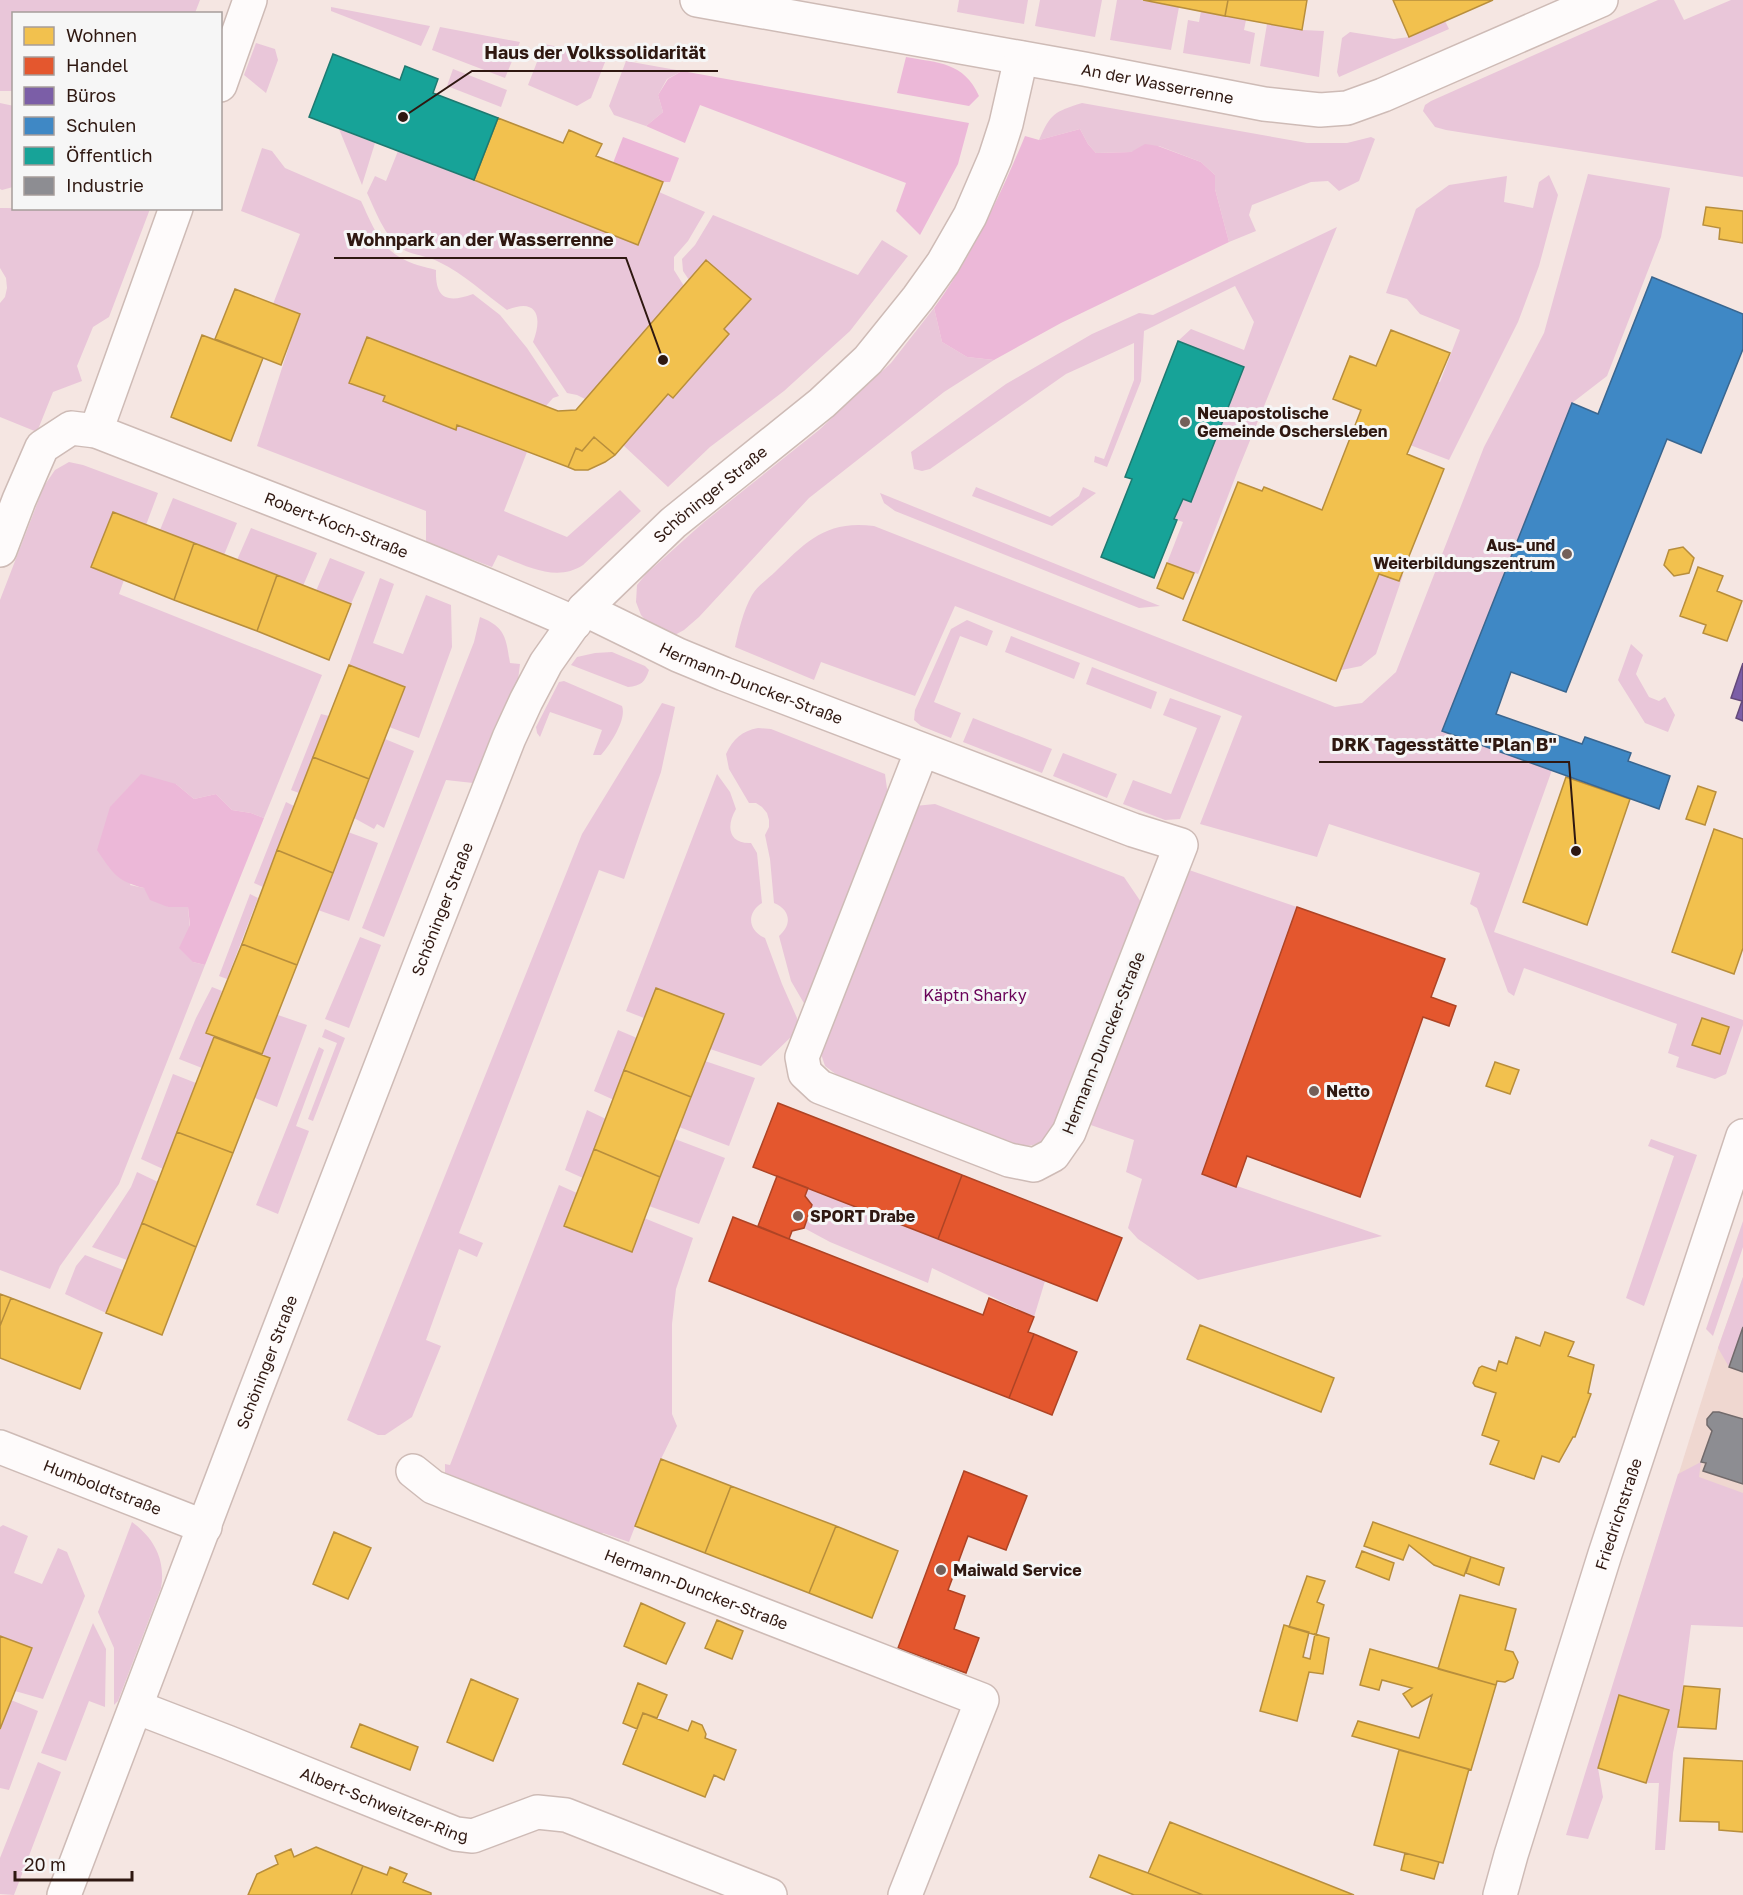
<svg xmlns="http://www.w3.org/2000/svg" width="1743" height="1895" viewBox="0 0 1743 1895" font-family="'Golos Text',sans-serif">
	<style>
		.built { fill: #efd7d0 }
		.green { fill: #e9c6d9 }
		.forest { fill: #ecb8d8 }
		.homes { fill: #f2c14e; stroke: #b88e3c; stroke-width: 1.5 }
		.shops { fill: #e4572e; stroke: #ae4425; stroke-width: 1.5 }
		.offices { fill: #7b5ea7; stroke: #64497a; stroke-width: 1.5 }
		.schools { fill: #3f88c5; stroke: #3a668f; stroke-width: 1.5 }
		.public { fill: #17a398; stroke: #1e7970; stroke-width: 1.5 }
		.industry { fill: #8d8d92; stroke: #716a6b; stroke-width: 1.5 }
		.lines { fill: none; stroke-linecap: round; stroke-linejoin: round }
		.minor-casing { stroke: #cebbb6; stroke-width: 36 }
		.tertiary-casing { stroke: #cebbb6; stroke-width: 36 }
		.minor { stroke: #fefbfb; stroke-width: 33 }
		.tertiary { stroke: #fefbfb; stroke-width: 33 }
		.poi-dot { fill: #74605a; stroke: #f6f6f6; stroke-width: 2 }
		.labels { text-anchor: middle; dominant-baseline: central; stroke-width: 6; stroke-linejoin: round; paint-order: stroke }
		.street-label { font-size: 16px; fill: #2f1811; stroke: #f6f6f6 }
		.poi-label { font-size: 16px; font-weight: bold; fill: #2f1811; stroke: #f6f6f6; text-anchor: start }
		.park-label { font-size: 16px; fill: #690258; stroke: #f6f6f6 }
		.leader { fill: none; stroke: #2f1811; stroke-width: 2 }
		.callout-dot { fill: #2f1811; stroke: #f6f6f6; stroke-width: 2 }
		.callout-label { font-size: 18px; text-anchor: middle; font-weight: bold; fill: #2f1811; stroke: #f6f6f6; stroke-width: 6; stroke-linejoin: round; paint-order: stroke }
	</style>
	<rect width="100%" height="100%" fill="#f5e6e2"/>
	<path class="built" d="M1743,1277V1627L1638,1604L1718,1348Z"/>
	<path class="green" d="M0,0H200L195,13L14,14L13,91H0Z
		M959,0H1028L1024,24L957,12Z
		M1040,0H1102L1095,37L1035,26Z
		M1117,0H1141L1179,7L1171,50L1110,40Z
		M1658,0H1674L1684,20L1731,0H1743V177L1446,130L1435,127L1423,111L1425,105L1431,101Z
		M331,7L430,26L421,46L331,11Z
		M1201,11L1246,20L1244,30L1255,33L1250,64L1183,53L1188,20L1199,22Z
		M1445,21L1449,29L1339,77L1337,72L1342,38L1350,32L1394,39L1409,37Z
		M1267,24L1302,30L1324,31L1319,77L1260,66Z
		M440,27L520,42L505,78L432,50Z
		M256,43L275,49L278,60L266,93L244,75Z
		M544,44L607,57L591,98L577,106L528,85Z
		M626,61L682,71L667,79L658,95L663,112L646,126L614,115L609,106Z
		M453,69L507,90L501,107L447,86Z
		M0,103L14,106L13,187L2,190L0,189Z
		M1082,103L1307,143H1347L1371,137L1375,139L1359,181L1339,191L1328,181L1311,182L1252,205L1249,215L1256,231L1229,242L1215,189V175L1201,162L1159,146L1131,152L1096,153L1088,144L1080,129L1039,140C1051,113 1054,112 1082,103Z
		M339,129L375,143L362,185Z
		M262,148L272,151L285,168L361,201C371,222 379,246 401,258C411,264 425,267 436,270C435,300 448,303 473,294L500,315L527,348L559,396L553,398L546,406L368,337L350,383L385,396L384,401L455,429L457,425L527,452L504,511L567,537L620,490L641,511L583,565C556,583 525,565 498,555L492,567L426,542V511L257,446L299,315L273,304L300,234L241,211Z
		M398,151L638,245L659,192L705,212L688,241L674,257V270L684,286L585,399L577,395L567,393L533,342C543,317 537,297 507,310C485,294 464,274 439,262C427,255 412,256 401,248C384,235 376,212 367,193L375,176L386,181Z
		M1588,174L1670,188L1661,237L1607,376L1572,403L1442,731L1552,770L1494,932L1743,1020V1025L1726,1074L1715,1079L1676,1067L1679,1057L1668,1053L1677,1024L1524,968L1514,996L1508,992L1477,908L1470,904L1480,873L1329,824L1317,857L1200,824L1242,716L955,606L915,696L821,662L814,680L735,647C739,630 743,611 752,595C757,586 768,579 775,572C807,541 826,520 874,526L1335,707L1362,703L1396,672L1484,447L1544,333Z
		M1549,175L1558,195L1539,266L1518,322L1449,460L1410,445L1435,381L1440,382L1460,330L1420,314L1407,299L1386,293L1416,209L1449,185L1507,176L1504,202L1533,208L1539,182Z
		M0,208L150,209L109,317L93,327L77,366L82,381L53,392L37,432L0,417V303L5,297L7,288L6,278L0,268Z
		M713,215L858,275L882,240L908,256L850,331L784,391L710,447L668,487L623,445L668,394L674,398L729,334L724,329L750,299L707,260L689,280L683,271L682,259L695,245Z
		M1337,227L1238,470L1198,574L1167,563L1183,522L1174,519L1183,499L1191,502L1244,367L1178,341L1191,329L1244,350L1254,322L1235,286L1144,331L1141,381L1107,467L1094,462L1095,456L1104,459L1134,380V343L1066,374L930,469L922,471L914,469L911,452L1006,384L1092,334L1139,313L1153,315Z
		M934,308L942,342L967,357L994,360L944,392L809,498L699,617L684,630L673,636L649,624L641,615L636,602L637,585L646,574L704,522L819,430L891,363Z
		M69,462L83,465L158,493L146,525L113,512L92,567L124,580L119,594L322,675L264,818L251,813L232,810L216,794L194,799L176,784L130,885L144,888L168,907H188L193,962L205,965L119,1184L60,1266L50,1289L0,1270V600L44,486L55,470Z
		M976,487L1050,517L1079,496L1083,487L1096,493L1052,526L972,496Z
		M880,493L1160,606L1139,608L895,511L884,503Z
		M173,498L237,523L224,555L160,530Z
		M251,528L317,553L303,586L237,560Z
		M330,558L365,572L351,604L316,591Z
		M1379,566L1403,575L1376,654L1361,666L1332,672Z
		M380,578L394,584L373,643L403,654L426,595L451,605L452,647L419,738L389,727L349,665Z
		M480,617C506,627 506,639 510,663L520,664L518,680L494,728L473,783L446,780L384,937L362,928L474,642Z
		M967,620L993,631L987,646L960,636L934,702L961,713L951,738L921,726L914,720L915,710L951,629Z
		M1011,636L1080,663L1074,679L1005,652Z
		M1631,644L1643,655L1636,674L1649,697L1659,701L1665,697L1675,715L1668,732L1645,723L1618,680Z
		M612,652L645,666L649,670C645,682 641,686 628,687L571,665L577,657L595,653Z
		M1092,667L1157,692L1151,709L1086,684Z
		M564,681L622,706C627,719 610,745 601,755H593L602,730L550,712L540,737L537,733L536,727L559,682Z
		M1170,698L1221,716L1180,819L1165,820L1123,804L1133,780L1171,794L1197,728L1163,715Z
		M662,703L675,707L661,772L624,879L599,870L459,1233L483,1243L477,1257L459,1249L426,1340L441,1346L412,1417L385,1435H378L347,1420L582,834Z
		M321,714L329,716L299,793L291,790Z
		M973,718L1052,749L1042,773L963,742Z
		M758,728L771,729L885,774L888,796L805,1005L791,981L779,936C792,925 791,910 774,903L770,859L765,835L769,827V820L767,813L762,807L756,803H749L729,769L726,754C733,739 742,731 758,728Z
		M385,739L414,751L384,828L377,824L374,829L354,818Z
		M1063,753L1117,774L1107,798L1053,776Z
		M717,774L730,792L736,809C726,826 728,844 751,843L757,853L762,903C746,913 748,931 765,938L782,984L797,1018V1026L793,1035L761,1066L710,1049L656,989L644,1018L626,1011Z
		M286,802L294,806L263,887L254,883Z
		M935,804L1124,877L1143,905L1054,1133C1035,1146 1030,1149 1007,1143L837,1075L825,1066L821,1054L915,806Z
		M348,832L378,843L349,921L318,910Z
		M1189,870L1297,907L1202,1174L1382,1236L1198,1280L1138,1239L1128,1228L1142,1179L1126,1172L1134,1140L1085,1123L1178,879Z
		M250,894L258,898L227,979L219,976Z
		M360,937L381,945L349,1028L325,1019Z
		M212,987L222,991L206,1033L214,1037L202,1068L179,1059L196,1018Z
		M278,1015L307,1025L277,1107L255,1098L270,1058L262,1054Z
		M325,1029L345,1038L313,1121L308,1119L337,1043L322,1037Z
		M618,1030L637,1038L614,1100L594,1091Z
		M319,1047L324,1050L296,1126L309,1131L278,1214L256,1205Z
		M705,1061L755,1078L729,1146L679,1127Z
		M173,1074L196,1083L163,1169L141,1159Z
		M587,1110L606,1119L583,1178L565,1170Z
		M675,1139L725,1158L699,1224L649,1206Z
		M1651,1139L1697,1155L1644,1306L1626,1298L1674,1156L1648,1146Z
		M137,1172L158,1182L127,1260L92,1247L131,1187Z
		M559,1185L577,1193L564,1226L644,1218L693,1238L676,1289L672,1324V1414L677,1426L661,1459L629,1542L603,1533L595,1538L449,1480L445,1473V1464L450,1465Z
		M808,1188L1045,1281L1034,1317L932,1268L928,1283L830,1242L804,1228L812,1205L805,1196Z
		M1743,1221V1247L1713,1336L1706,1329Z
		M85,1255L123,1270L106,1313L65,1294L76,1266Z
		M1743,1277V1327L1729,1367L1718,1348Z
		M1701,1462L1699,1477L1743,1493V1627L1691,1625L1678,1727L1673,1753L1665,1850H1655L1659,1783H1646L1668,1711L1619,1696L1598,1768L1603,1797L1588,1839L1566,1835L1678,1474Z
		M132,1522C154,1538 166,1560 161,1588L118,1701L114,1705V1648L98,1612Z
		M3,1525L28,1536L14,1573L42,1584L58,1548L67,1552L85,1596L43,1699L15,1691L31,1648L0,1636V1527Z
		M93,1623L106,1649L105,1707L89,1701L66,1761L41,1753Z
		M11,1700L38,1711L9,1790L0,1788V1729Z
		M38,1762L61,1772L14,1895L0,1894V1858Z"/>
	<path class="forest" d="M906,57C938,63 964,62 979,96L969,106L897,93Z
		M682,71L969,123L958,164L920,235L896,211L906,183L700,105L685,143L646,126L663,112L658,95L668,79Z
		M1080,129L1088,144L1096,153L1131,152L1145,144L1158,146L1201,162L1215,175V189L1229,242L1061,323L994,360L967,357L942,342L934,308C972,256 1000,196 1025,136L1039,140Z
		M623,137L679,158L670,182H663L613,163Z
		M141,774L176,784L194,799L216,794L232,810L251,813L264,818L205,965L193,962L179,948L190,925L188,907H168L150,900L144,888C116,881 113,873 97,850L110,807Z"/>
	<path class="homes" d="M1143,0H1228L1225,16Z
		M1228,0H1307L1302,30L1225,16Z
		M1393,0H1493L1409,37Z
		M498,118L563,143L569,130L585,137L602,144L596,156L663,182L638,245L474,180Z
		M1706,207L1743,211V243L1719,239L1720,228L1703,225Z
		M706,260L751,299L724,329L729,334L673,398L668,394L615,455L594,437L582,451L576,448L568,467L457,425L456,430L383,401L385,396L349,383L367,337L558,411L576,410Z
		M235,289L300,314L281,365L215,339Z
		M1391,330L1450,353L1407,454L1444,469L1399,581L1379,574L1336,681L1183,620L1238,482L1262,491L1264,487L1322,510L1361,410L1333,399L1350,356L1376,366Z
		M202,335L263,358L231,441L171,417Z
		M594,437L615,455L605,462L588,470H575L568,467L576,448L582,451Z
		M113,512L194,543L174,600L91,567Z
		M194,543L277,575L257,631L174,600Z
		M1683,547L1694,558L1689,573L1674,576L1664,565L1669,550Z
		M1167,563L1194,573L1183,599L1157,588Z
		M1698,567L1723,576L1717,591L1742,601L1727,641L1703,633L1706,625L1680,616Z
		M277,575L351,604L329,660L257,631Z
		M349,665L405,687L369,779L313,757Z
		M313,757L369,779L333,873L277,850Z
		M1566,777L1630,799L1587,925L1523,902Z
		M1698,786L1716,792L1705,825L1686,819Z
		M1714,829L1743,839V948L1734,974L1672,952Z
		M277,850L333,873L297,965L242,944Z
		M242,944L297,965L262,1054L206,1033Z
		M656,988L724,1014L691,1097L624,1070Z
		M1702,1018L1729,1027L1720,1054L1692,1045Z
		M214,1037L270,1058L233,1153L177,1132Z
		M1495,1062L1519,1070L1510,1094L1486,1086Z
		M624,1070L691,1097L660,1177L594,1149Z
		M177,1132L233,1153L196,1247L142,1223Z
		M594,1149L660,1177L632,1252L564,1226Z
		M142,1223L196,1247L162,1335L106,1313Z
		M0,1294L11,1298L0,1326Z
		M11,1298L102,1333L80,1389L0,1358V1326Z
		M1200,1325L1334,1378L1321,1412L1187,1359Z
		M1545,1332L1574,1342L1568,1356L1594,1365L1588,1393L1591,1394L1575,1437H1573L1559,1462L1542,1456L1534,1479L1490,1464L1499,1441L1482,1435L1496,1393L1475,1386L1473,1383L1479,1368L1482,1366L1496,1371L1499,1361L1507,1364L1516,1337L1540,1346Z
		M661,1459L731,1486L705,1553L635,1526Z
		M731,1486L836,1526L809,1593L705,1553Z
		M1373,1522L1471,1557L1464,1576L1434,1565L1409,1545L1403,1560L1364,1546Z
		M836,1526L898,1551L872,1618L809,1593Z
		M334,1532L371,1548L348,1599L313,1584Z
		M1362,1551L1394,1563L1389,1580L1356,1567Z
		M1471,1557L1504,1568L1499,1585L1466,1573Z
		M1307,1576L1325,1581L1317,1602L1324,1605L1316,1635L1289,1627Z
		M1460,1595L1516,1609L1505,1650L1513,1652L1518,1662L1513,1678L1505,1682L1497,1681L1496,1685L1438,1669Z
		M641,1603L685,1623L666,1664L624,1646Z
		M717,1620L743,1631L732,1659L705,1648Z
		M1284,1625L1309,1632L1303,1657L1310,1659L1315,1634L1329,1638L1323,1674L1309,1672L1297,1721L1260,1711Z
		M0,1636L32,1648L0,1729Z
		M1370,1649L1496,1685L1471,1770L1352,1736L1358,1721L1419,1738L1432,1695L1412,1707L1403,1694L1412,1688L1382,1680L1379,1690L1360,1685Z
		M471,1679L518,1699L493,1761L447,1742Z
		M638,1683L667,1695L657,1718L643,1713L637,1729L623,1723Z
		M1684,1686L1720,1689L1716,1729L1678,1727Z
		M1619,1695L1669,1710L1646,1783L1598,1768Z
		M643,1713L688,1731L692,1721L702,1725L706,1734L705,1738L736,1750L724,1780L714,1775L705,1797L623,1764Z
		M360,1724L418,1747L410,1770L351,1747Z
		M1399,1750L1469,1769L1443,1863L1374,1845Z
		M1684,1758L1743,1761V1832L1719,1830V1822L1680,1821Z
		M1170,1822L1354,1895H1203L1148,1873Z
		M316,1847L363,1866L351,1895H248L257,1874L278,1864L275,1856L291,1849L294,1857Z
		M1405,1853L1439,1862L1434,1879L1401,1870Z
		M1099,1855L1148,1873L1203,1895H1134L1090,1877Z
		M363,1866L387,1875L390,1867L407,1874L403,1882L431,1893V1895H351Z"/>
	<path class="shops" d="M1297,907L1445,959L1431,997L1456,1006L1449,1026L1423,1017L1360,1197L1247,1156L1236,1187L1202,1174Z
		M778,1103L962,1175L938,1239L753,1167Z
		M962,1175L1122,1238L1097,1301L938,1239Z
		M777,1176L808,1188L805,1196L812,1205L804,1228L792,1231L789,1239L758,1226Z
		M733,1217L983,1315L989,1298L1034,1317L1028,1332L1034,1334L1009,1398L709,1281Z
		M1034,1334L1077,1352L1052,1415L1009,1398Z
		M964,1471L1027,1496L1006,1550L968,1536L948,1590L965,1596L954,1629L979,1638L966,1673L898,1648Z"/>
	<path class="offices" d="M1743,663V721L1736,718L1742,701L1731,698Z"/>
	<path class="schools" d="M1652,277L1743,314V349L1701,453L1667,439L1566,692L1511,672L1496,714L1582,744L1585,737L1631,753L1628,761L1670,776L1659,809L1442,731L1572,403L1598,414Z"/>
	<path class="public" d="M333,54L400,80L405,66L420,72L438,79L433,93L498,118L474,180L309,117Z
		M1178,341L1244,367L1191,502L1183,499L1174,519L1177,520L1154,578L1101,557L1132,479L1125,477Z"/>
	<path class="industry" d="M1743,1327V1372L1729,1367Z
		M1713,1412H1719L1743,1419V1484L1703,1471L1706,1463L1701,1462L1712,1431L1707,1425V1419Z"/>
	<g class="lines">
		<g class="minor-casing">
			<g id="minor">
				<path id="s1" d="M697,0L1084,69L1264,104L1320,110L1347,108L1383,95L1601,0"/>
				<path d="M220,85L250,0"/>
				<path d="M96,431L176,208"/>
				<path id="s2" d="M0,550L19,500L42,447L71,428L96,431C257,494 418,554 575,623"/>
				<path id="s3" d="M584,609L678,655L724,674L1133,830L1181,845L1069,1132L1053,1155L1034,1165L1009,1160L820,1087L805,1073L802,1057L922,750"/>
				<path id="s4" d="M0,1447L205,1527"/>
				<path id="s5" d="M413,1471L433,1487L982,1700L905,1895"/>
				<path id="s6" d="M136,1707L227,1742L456,1834L473,1836L537,1812L566,1815L770,1895"/>
				<path id="s7" d="M64,1895L252,1400L423,957L509,738L526,701L546,663L584,609L673,523L822,403L868,360L918,298L943,263L970,216L995,158L1006,124L1021,58"/>
			</g>
		</g>
		<g class="tertiary-casing">
			<g id="tertiary">
				<path id="s8" d="M1500,1895L1511,1855L1605,1554L1743,1136"/>
			</g>
		</g>
		<use href="#minor" class="minor"/>
		<use href="#tertiary" class="tertiary"/>
	</g>
	<g class="poi-dot">
		<circle cx="1185" cy="422" r="6"/>
		<circle cx="1567" cy="554" r="6"/>
		<circle cx="1314" cy="1091" r="6"/>
		<circle cx="798" cy="1216" r="6"/>
		<circle cx="941" cy="1570" r="6"/>
	</g>
	<g class="labels">
		<g class="street-label">
			<text stroke="none"><textPath href="#s1" startOffset="468">An der Wasserrenne</textPath></text>
			<text stroke="none"><textPath href="#s7" startOffset="1560">Schöninger Straße</textPath></text>
			<text stroke="none"><textPath href="#s2" startOffset="429">Robert-Koch-Straße</textPath></text>
			<text stroke="none"><textPath href="#s3" startOffset="183">Hermann-Duncker-Straße</textPath></text>
			<text stroke="none"><textPath href="#s7" startOffset="1056">Schöninger Straße</textPath></text>
			<text transform="translate(1103 1043) rotate(-68)">Hermann-Duncker-Straße</text>
			<text stroke="none"><textPath href="#s7" startOffset="570">Schöninger Straße</textPath></text>
			<text stroke="none"><textPath href="#s4" startOffset="110">Humboldtstraße</textPath></text>
			<text stroke="none"><textPath href="#s8" startOffset="399">Friedrichstraße</textPath></text>
			<text stroke="none"><textPath href="#s5" startOffset="308">Hermann-Duncker-Straße</textPath></text>
			<text stroke="none"><textPath href="#s6" startOffset="267">Albert-Schweitzer-Ring</textPath></text>
		</g>
		<g class="poi-label">
			<text x="1197" y="413">Neuapostolische<tspan x="1197" dy="18">Gemeinde Oschersleben</tspan></text>
			<text x="1555" y="545" text-anchor="end">Aus- und<tspan x="1555" dy="18">Weiterbildungszentrum</tspan></text>
			<text x="1326" y="1091">Netto</text>
			<text x="810" y="1216">SPORT Drabe</text>
			<text x="953" y="1570">Maiwald Service</text>
		</g>
		<g class="park-label">
			<text x="975" y="995">Käptn Sharky</text>
		</g>
	</g>
	<path class="leader" d="M403 117L472 71H718M663 360L626 258H334M1576 851L1569 762H1319"/>
	<g class="callout-dot">
		<circle cx="403" cy="117" r="6"/>
		<circle cx="663" cy="360" r="6"/>
		<circle cx="1576" cy="851" r="6"/>
	</g>
	<g class="callout-label">
		<text x="595" y="59">Haus der Volkssolidarität</text>
		<text x="480" y="246">Wohnpark an der Wasserrenne</text>
		<text x="1444" y="751">DRK Tagesstätte "Plan B"</text>
	</g>
	<rect x="12" y="12" width="210" height="198" fill="#f6f6f6" stroke="#a69d9a" stroke-width="1.5"/>
	<rect x="24" y="27" width="30" height="18" fill="#f2c14e" stroke="#a69d9a" stroke-width="1.5"/>
	<text x="66" y="42" font-size="18" fill="#2f1811">Wohnen</text>
	<rect x="24" y="57" width="30" height="18" fill="#e4572e" stroke="#a69d9a" stroke-width="1.5"/>
	<text x="66" y="72" font-size="18" fill="#2f1811">Handel</text>
	<rect x="24" y="87" width="30" height="18" fill="#7b5ea7" stroke="#a69d9a" stroke-width="1.5"/>
	<text x="66" y="102" font-size="18" fill="#2f1811">Büros</text>
	<rect x="24" y="117" width="30" height="18" fill="#3f88c5" stroke="#a69d9a" stroke-width="1.5"/>
	<text x="66" y="132" font-size="18" fill="#2f1811">Schulen</text>
	<rect x="24" y="147" width="30" height="18" fill="#17a398" stroke="#a69d9a" stroke-width="1.5"/>
	<text x="66" y="162" font-size="18" fill="#2f1811">Öffentlich</text>
	<rect x="24" y="177" width="30" height="18" fill="#8d8d92" stroke="#a69d9a" stroke-width="1.5"/>
	<text x="66" y="192" font-size="18" fill="#2f1811">Industrie</text>
	<path d="M15 1871v9h117v-9" fill="none" stroke="#2f1811" stroke-width="3"/>
	<text x="24" y="1871" font-size="18" fill="#2f1811" stroke="#f6f6f6" stroke-width="4.5" paint-order="stroke">20 m</text>
</svg>
